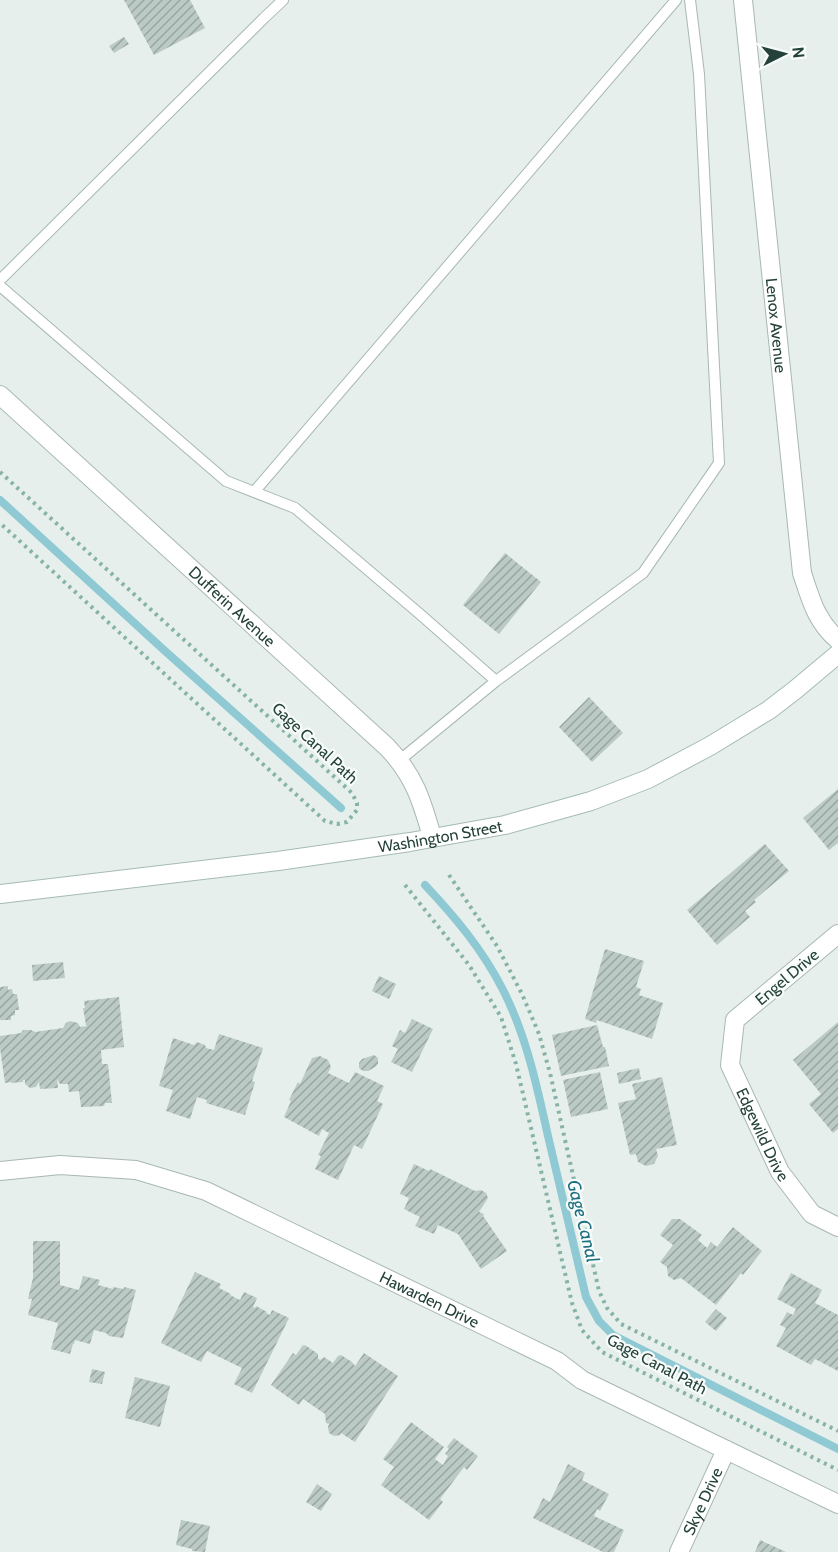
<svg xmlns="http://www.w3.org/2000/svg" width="838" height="1552" viewBox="0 0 838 1552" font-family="Cabin,sans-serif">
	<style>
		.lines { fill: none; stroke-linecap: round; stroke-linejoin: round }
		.stream { stroke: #8ec9d4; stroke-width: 8 }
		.building { fill: url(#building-hatch) }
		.lane-casing { stroke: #a8b8b2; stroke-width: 12 }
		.street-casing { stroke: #a8b8b2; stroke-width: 20 }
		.secondary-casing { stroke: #a4bbb3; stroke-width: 20 }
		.path { stroke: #86b3a5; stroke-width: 4; stroke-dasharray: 3 4.5; stroke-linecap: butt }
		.lane { stroke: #fff; stroke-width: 10 }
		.street { stroke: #fff; stroke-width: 18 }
		.secondary { stroke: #fff; stroke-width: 18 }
		.labels { text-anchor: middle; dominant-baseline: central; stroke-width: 4.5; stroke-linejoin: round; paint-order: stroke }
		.street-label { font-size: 16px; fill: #24423a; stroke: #f7fbf9 }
		.water-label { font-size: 18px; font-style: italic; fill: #1c6f80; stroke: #f7fbf9 }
	</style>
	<defs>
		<pattern id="building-hatch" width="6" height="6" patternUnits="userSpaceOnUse" patternTransform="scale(1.5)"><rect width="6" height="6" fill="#bbcac4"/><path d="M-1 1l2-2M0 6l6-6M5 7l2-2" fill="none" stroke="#98a6a0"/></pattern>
	</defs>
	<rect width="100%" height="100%" fill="#e6efeb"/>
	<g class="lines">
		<path class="stream" d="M0,500L165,651L341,808
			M425,885C455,917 482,949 502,988C526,1034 537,1086 548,1136C561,1190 573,1243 586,1297L599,1321L613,1335L838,1449"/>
	</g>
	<path class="building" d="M124,0H190L205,28L154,55Z
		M124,37L129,44L114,53L109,46Z
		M505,553L541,582L499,634L463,605Z
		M589,697L623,733L592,762L559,727Z
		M838,789V843L829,850L803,818Z
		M765,844L789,871L754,900L756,902L745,911L750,917L717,945L687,910Z
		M605,949L644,961L636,987L641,989L639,995L663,1003L652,1039L597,1020L596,1023L585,1019Z
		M63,962L65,978L33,981L32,965Z
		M379,976L396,984L389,999L372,991Z
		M8,986V990L12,989L13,994H17L19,1010H15V1015L11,1016V1020H0V987Z
		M119,997L124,1047L101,1050L102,1064H108L112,1103H105L104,1106L81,1107L79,1091L69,1092L68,1084H60L57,1079L58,1088L40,1089L39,1082L36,1087L30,1088L25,1084V1080H23V1082L11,1083V1082L5,1083L0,1048V1036L21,1033L23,1030H31L35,1032L63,1028L66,1023L70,1021L78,1023L80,1027L87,1026L86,1025L83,1008H85L84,1001Z
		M412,1019L433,1029L412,1072L391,1062L398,1049L392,1046L400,1030L405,1033Z
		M838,1022V1129L833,1133L809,1104L821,1094L793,1060Z
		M597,1025L603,1047H605L609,1066L561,1076L552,1035Z
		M219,1034L263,1048L252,1081L255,1082L245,1115L206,1103L207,1100L197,1097L190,1119L166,1111L173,1090L159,1086L173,1038L194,1045L197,1042L205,1045L206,1048L214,1050Z
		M374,1055L378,1058V1064L375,1067L368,1071H363L359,1068V1063L362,1059Z
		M320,1056L328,1060L331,1067L328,1073L349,1083L355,1072L384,1086L377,1101L383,1104L362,1149L354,1145L338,1180L315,1169L321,1156L318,1155L329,1133L322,1129L319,1136L284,1117L291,1101L289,1100L298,1082L300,1084L312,1058Z
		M639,1068L641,1079L619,1084L617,1073Z
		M600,1072L608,1109L571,1117L563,1080Z
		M662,1077L677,1145L656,1149L658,1156L654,1164L646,1166L638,1162L636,1154L630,1155L618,1103L636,1099L632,1084Z
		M414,1164L429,1171L430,1169L475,1191L481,1190L486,1193L488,1198L479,1212L484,1214L483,1216L507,1251L481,1269L458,1234L438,1225L434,1234L415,1226L420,1217L404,1209L409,1198L400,1194Z
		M672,1219H680L702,1235L698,1240L707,1248L711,1242L717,1247L733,1227L762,1251L743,1275L741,1273L716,1305L681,1278L674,1280L668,1276L667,1267L660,1262L673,1245L660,1235Z
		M33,1241H60V1285L79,1290L83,1276L100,1280L98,1285L113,1289V1287L124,1289V1287L136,1290L123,1338L109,1336L106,1333L94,1330L90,1344L75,1340L74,1344H73L70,1354L51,1349L58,1323L28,1315L32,1299H28L33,1278Z
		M195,1272L221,1284L219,1288L231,1294L230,1295L240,1300L244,1292L257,1298L253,1307L255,1308L256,1306L267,1312L266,1313L270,1315L272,1310L289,1318L252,1393L234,1384L242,1368L207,1351L201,1362L161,1343Z
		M791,1273L822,1290L815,1303L838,1315V1371L815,1359L811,1365L776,1346L786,1328L780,1325L787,1312L793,1315L796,1309L777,1299Z
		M716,1309L727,1318L716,1331L705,1322Z
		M303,1345L304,1346L305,1345L318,1354V1358L320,1360L324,1357L333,1363L338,1356L341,1355L352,1362L355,1366L364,1353L398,1376L355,1442L341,1433L340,1435L334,1436L329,1433L328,1427L329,1424L326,1423L325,1414L303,1399L299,1405L271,1385L293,1353L296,1355Z
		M92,1369L105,1372L102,1384L89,1382Z
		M135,1377L170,1386L160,1427L125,1418Z
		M411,1422L444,1447L435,1459L443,1465L448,1456L445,1454L449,1449L447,1447L454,1438L478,1456L467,1470L464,1467L440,1499L443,1502L429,1520L381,1485L394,1467L383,1459Z
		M568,1464L585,1473L582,1480L609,1494L600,1511L597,1509L594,1516L624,1530L614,1552H603L533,1518L543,1498L550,1502Z
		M317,1484L332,1494L321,1511L306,1502Z
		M181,1520L210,1526L205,1552L192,1551V1549L176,1545Z
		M760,1540L786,1552H755Z"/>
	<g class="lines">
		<g class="lane-casing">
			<path id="lane" d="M0,280L264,18L283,0
				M0,286L226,481L295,508L421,615L496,681
				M254,492L676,0
				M400,760L496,681L643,573L719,463L699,74L690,0"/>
		</g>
		<g class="street-casing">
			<g id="street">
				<path id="s1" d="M743,0L802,573C811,600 816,621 838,640"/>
				<path id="s2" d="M0,395L387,747C414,775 422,801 432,837"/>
				<path id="s3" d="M838,934L735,1020L730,1065L780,1172L812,1214L838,1227"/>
				<path id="s4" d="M0,1171L60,1165L136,1170L206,1191L557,1361L582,1380L838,1504"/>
				<path id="s5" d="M679,1552L726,1450"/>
			</g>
		</g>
		<g class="secondary-casing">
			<g id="secondary">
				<path id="s6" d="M0,894L278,861L410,842L505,825L591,801L648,779L710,746L769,710L795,690L838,654"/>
			</g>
		</g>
		<path class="path" d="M0,472L352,793L357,803V810L347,822L337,824L325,821L0,523
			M449,875L497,946L522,994L539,1034L550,1073L599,1291L607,1308L621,1324L838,1431
			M405,885L469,965L501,1017L516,1064L572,1303L582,1330L602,1352L838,1470"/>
		<use href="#lane" class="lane"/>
		<use href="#street" class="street"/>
		<use href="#secondary" class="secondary"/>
	</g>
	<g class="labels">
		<g class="street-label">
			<text stroke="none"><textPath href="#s1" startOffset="327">Lenox Avenue</textPath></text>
			<text stroke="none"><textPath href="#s2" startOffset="314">Dufferin Avenue</textPath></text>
			<text transform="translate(315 743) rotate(43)">Gage Canal Path</text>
			<text stroke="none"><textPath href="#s6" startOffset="444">Washington Street</textPath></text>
			<text transform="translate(787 977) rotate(-40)">Engel Drive</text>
			<text stroke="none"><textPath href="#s3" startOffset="256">Edgewild Drive</textPath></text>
			<text stroke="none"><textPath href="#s4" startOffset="458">Hawarden Drive</textPath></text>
			<text transform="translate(657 1364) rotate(28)">Gage Canal Path</text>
			<text stroke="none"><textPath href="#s5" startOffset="56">Skye Drive</textPath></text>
		</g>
		<g class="water-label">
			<text transform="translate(583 1221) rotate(76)">Gage Canal</text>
		</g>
	</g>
	<g transform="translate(784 54) rotate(84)" stroke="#f7fbf9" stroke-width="4.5" paint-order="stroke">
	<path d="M0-4.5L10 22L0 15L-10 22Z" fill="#24423a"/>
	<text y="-9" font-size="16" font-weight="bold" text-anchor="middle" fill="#24423a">N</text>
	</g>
</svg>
